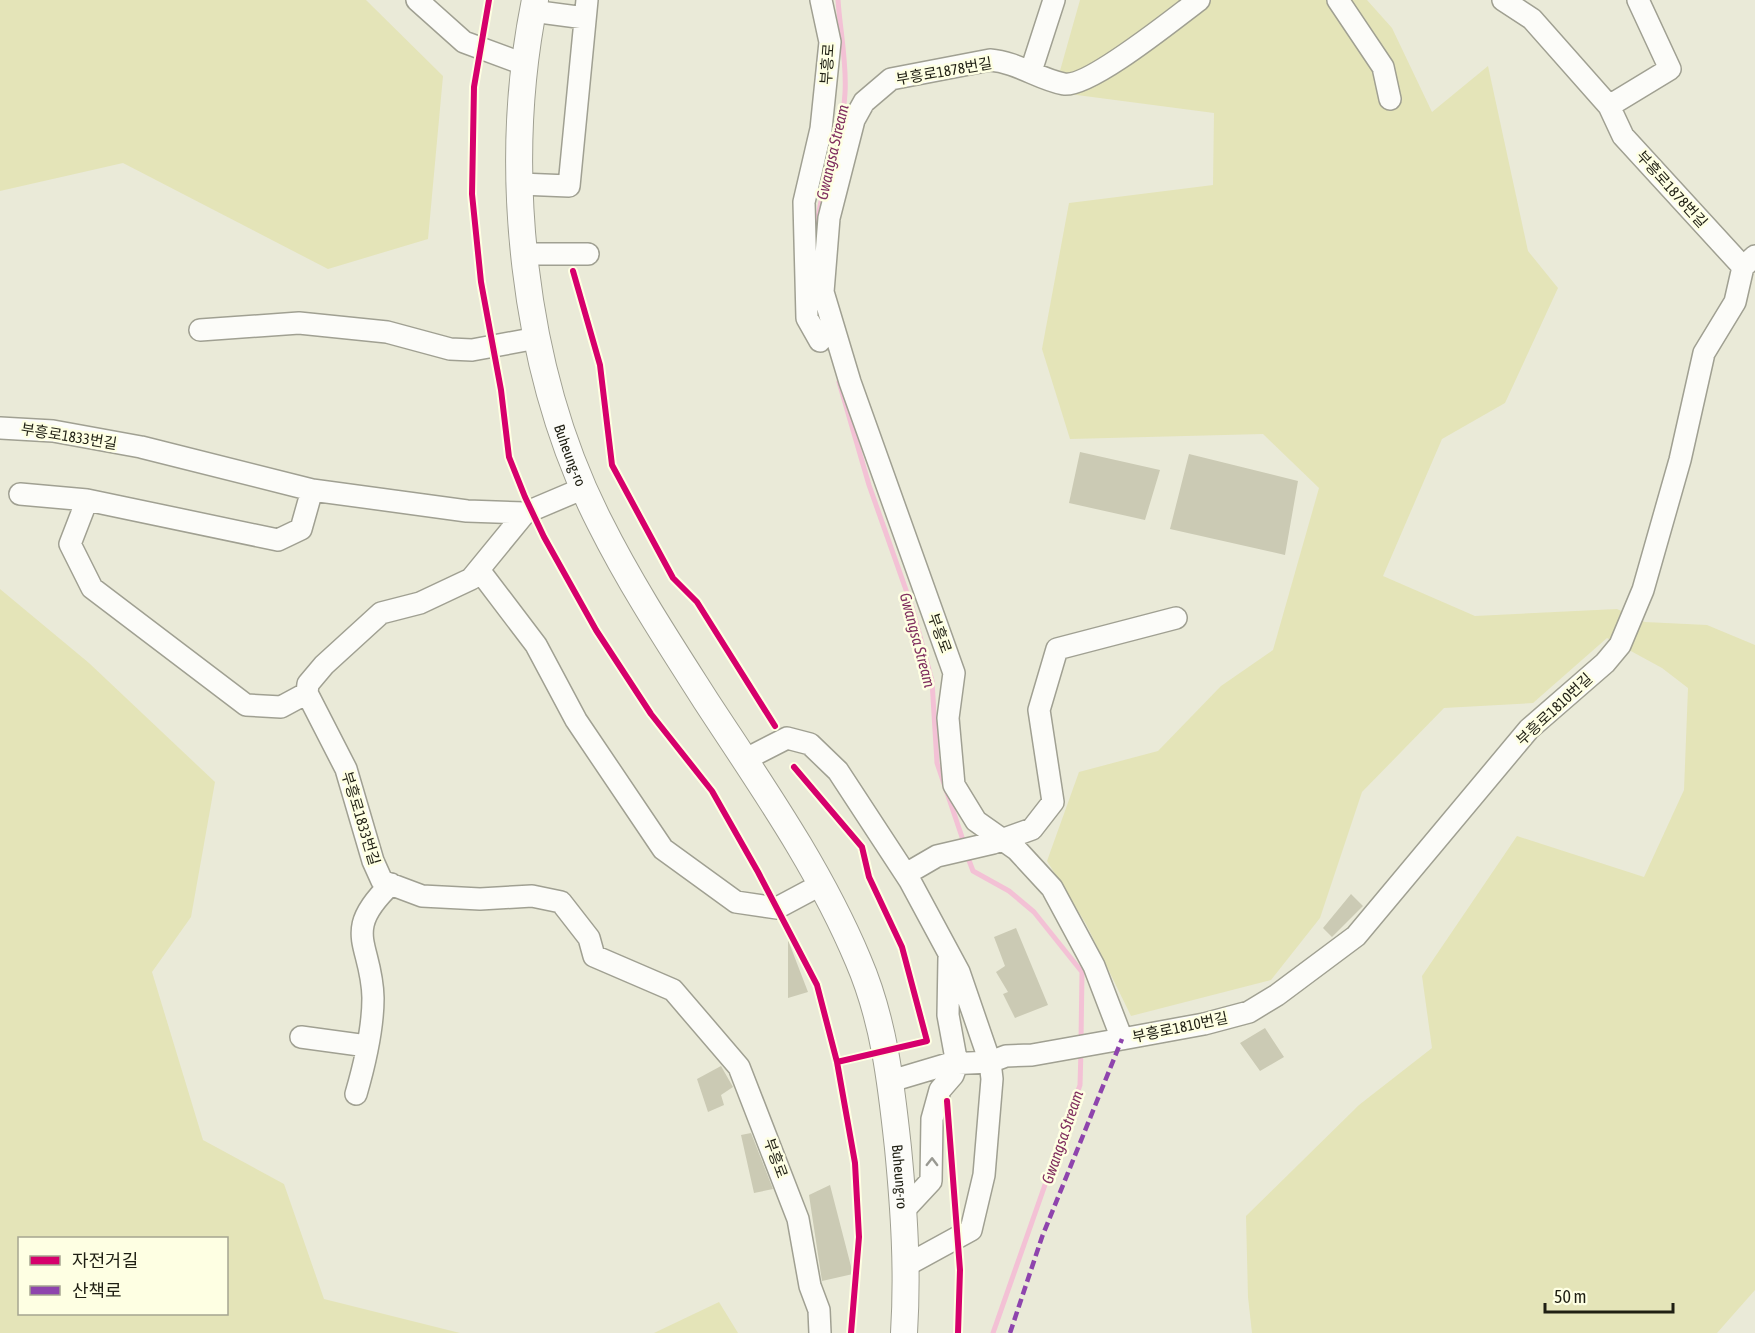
<svg xmlns="http://www.w3.org/2000/svg" width="1755" height="1333" viewBox="0 0 1755 1333" font-family="'Asap Condensed','Noto Sans KR',sans-serif">
	<style>
		.green { fill: #e4e4b8; fill-rule: evenodd }
		.lines { fill: none; stroke-linecap: round; stroke-linejoin: round }
		.stream { stroke: #f3c1d5; stroke-width: 5 }
		.building { fill: #cbcab4 }
		.minor-casing { stroke: #a0a092; stroke-width: 24 }
		.major-casing { stroke: #a0a092; stroke-width: 28 }
		.minor { stroke: #fcfcf9; stroke-width: 21 }
		.major { stroke: #fcfcf9; stroke-width: 26 }
		.quiet { stroke: #8e44ad; stroke-width: 4.5; stroke-dasharray: 9 4.5; stroke-linecap: butt }
		.cycleway-casing { stroke: #feffe3; stroke-width: 10 }
		.cycleway { stroke: #d6006c; stroke-width: 6 }
		.oneway { stroke: #999992 }
		.labels { text-anchor: middle; dominant-baseline: central; stroke-width: 5; stroke-linejoin: round; paint-order: stroke }
		.street-label { font-size: 15px; fill: #1f1f13; stroke: #feffe3 }
		.water-label { font-size: 16px; font-style: italic; fill: #812f5f; stroke: #feffe3 }
	</style>
	<rect width="100%" height="100%" fill="#eaead8"/>
	<path class="green" d="M0,0H366L443,76L428,239L328,269L123,163L0,191Z
		M1080,0H1367L1392,28L1432,112L1488,66L1528,251L1558,288L1505,403L1442,439L1383,576L1475,616L1617,609L1645,622L1707,625L1755,645V1290L1717,1333H1252L1248,1297L1246,1216L1359,1105L1432,1048L1422,976L1517,836L1644,877L1684,790L1688,688L1662,668L1607,638L1533,703L1444,708L1362,792L1320,918L1271,980L1131,1016L1086,924L1047,861L1079,772L1158,751L1221,686L1273,650L1319,488L1263,434L1070,439L1042,349L1069,203L1213,185L1214,113L1054,92Z
		M0,589L89,663L215,782L191,917L152,972L203,1140L284,1184L324,1299L460,1333H0ZM20,1238H226V1314H20Z
		M719,1302L738,1333H654Z"/>
	<g class="lines">
		<path class="stream" d="M817,253C812,199 842,147 845,93C847,63 840,30 838,0
			M839,382L869,485L912,607L932,681L937,763L965,846
			M967,855L973,871L1009,891L1034,912L1082,972L1081,1041
			M993,1333L1080,1085L1081,1050"/>
	</g>
	<path class="building" d="M1080,452L1160,470L1145,520L1069,503Z
		M1189,454L1298,481L1285,555L1170,529Z
		M1351,894L1363,906L1332,937L1323,928Z
		M1016,928L1048,1005L1015,1018L1003,994L1008,992L996,972L1005,966L994,937Z
		M788,940L808,992L788,998Z
		M1265,1028L1284,1057L1260,1071L1240,1043Z
		M721,1066L733,1087L721,1095L724,1105L708,1112L697,1079Z
		M751,1133L773,1189L754,1193L741,1135Z
		M830,1185L853,1274L822,1281L809,1195Z"/>
	<g class="lines">
		<g class="minor-casing">
			<path id="minor" d="M417,0L464,42L526,65
				M1338,0L1383,67L1390,99
				M1503,0L1532,19L1609,106L1623,136L1743,267
				M532,11L585,18
				M1031,71L1054,0
				M1609,106L1670,69L1638,0
				M520,184L569,186L587,0
				M524,254H588
				M200,330L299,323L387,332L450,349L472,350L537,338
				M820,341L807,318L804,202L821,129L830,42L821,0
				M0,428L53,431L141,447L312,490L467,511L525,513L584,488
				M20,494L87,500
				M525,513L471,579L420,603L381,613L324,665L308,684L307,693L346,769L373,861L382,881L422,896L480,899L532,896L561,902L589,938L594,956L673,990L739,1067L798,1219L810,1286L819,1310L820,1333
				M479,570L536,645L576,720L663,849L736,902L777,908L822,884
				M307,693L281,707L246,705L92,588L70,544L87,500L278,540L301,529L312,490
				M746,759L787,738L810,744L838,771L910,881L959,972L990,1062L992,1079L984,1175L971,1230L907,1265
				M906,874L937,856L993,843L1032,829L1053,802L1039,710L1057,649L1176,618
				M301,1037L367,1046
				M1122,1039L1094,966L1052,888L1017,850L976,821L954,785L948,718L954,673L850,382L823,292L829,218L854,120L864,102L891,79L990,60C1017,62 1038,79 1064,84C1089,88 1176,17 1199,0
				M891,1081L948,1064L990,1062L1006,1056L1032,1055L1122,1039L1204,1024L1249,1012L1277,995L1356,936L1529,729L1605,663L1620,645L1643,590L1680,460L1704,353L1735,302L1743,267L1755,256
				M356,1094C365,1063 373,1030 373,998C372,943 340,933 391,884
				M904,1210L931,1181L932,1119L940,1090L953,1075L957,1064L948,1015L949,958"/>
		</g>
		<g class="major-casing">
			<g id="major">
				<path id="s1" d="M535,0C501,167 522,371 600,523C631,585 669,643 706,701C761,785 819,867 858,960C884,1020 891,1083 898,1148C904,1210 908,1270 904,1333"/>
			</g>
		</g>
		<use href="#minor" class="minor"/>
		<use href="#major" class="major"/>
		<path class="quiet" d="M1010,1333L1042,1237L1122,1039"/>
		<g class="cycleway-casing">
			<path id="cycleway" d="M489,0L474,87L472,194L481,282L501,390L509,457L525,497L544,537L596,630L651,714L712,791L758,872L817,985L837,1062L855,1163L859,1237L851,1333
				M573,271L600,365L612,465L673,578L697,602L775,726
				M794,767L862,847L869,877L902,947L927,1041L837,1062
				M947,1101L960,1270L958,1333"/>
		</g>
		<use href="#cycleway" class="cycleway"/>
	</g>
	<defs><path id="oneway-chevron" d="M-2-3.5L2.5 0L-2 3.5" fill="none" stroke-width="1.6" stroke-linecap="round" stroke-linejoin="round" transform="scale(1.5)"/></defs>
	<use class="oneway" href="#oneway-chevron" transform="translate(932 1162) rotate(-89)"/>
	<g class="labels">
		<g class="street-label">
			<text transform="translate(827 64) rotate(-86)">부흥로</text>
			<text transform="translate(944 71) rotate(-10)">부흥로1878번길</text>
			<text transform="translate(1672 189) rotate(48)">부흥로1878번길</text>
			<text transform="translate(69 436) rotate(9)">부흥로1833번길</text>
			<text stroke="none"><textPath href="#s1" startOffset="462">Buheung-ro</textPath></text>
			<text transform="translate(940 633) rotate(70)">부흥로</text>
			<text transform="translate(1554 709) rotate(-43)">부흥로1810번길</text>
			<text transform="translate(361 818) rotate(73)">부흥로1833번길</text>
			<text transform="translate(1180 1027) rotate(-12)">부흥로1810번길</text>
			<text transform="translate(776 1158) rotate(70)">부흥로</text>
			<text stroke="none"><textPath href="#s1" startOffset="1266">Buheung-ro</textPath></text>
		</g>
		<g class="water-label">
			<text transform="translate(832 152) rotate(-77)">Gwangsa Stream</text>
			<text transform="translate(918 640) rotate(75)">Gwangsa Stream</text>
			<text transform="translate(1062 1137) rotate(-71)">Gwangsa Stream</text>
		</g>
	</g>
	<rect x="18" y="1237" width="210" height="78" fill="#feffe3" stroke="#a5a590" stroke-width="1.5"/>
	<rect x="30" y="1256" width="30" height="9" fill="#d6006c" stroke="#a5a590" stroke-width="1.5"/>
	<text x="72" y="1267" font-size="18" fill="#1f1f13">자전거길</text>
	<rect x="30" y="1286" width="30" height="9" fill="#8e44ad" stroke="#a5a590" stroke-width="1.5"/>
	<text x="72" y="1297" font-size="18" fill="#1f1f13">산책로</text>
	<path d="M1545 1303v9h128v-9" fill="none" stroke="#1f1f13" stroke-width="3"/>
	<text x="1554" y="1303" font-size="18" fill="#1f1f13" stroke="#feffe3" stroke-width="4.5" paint-order="stroke">50 m</text>
</svg>
